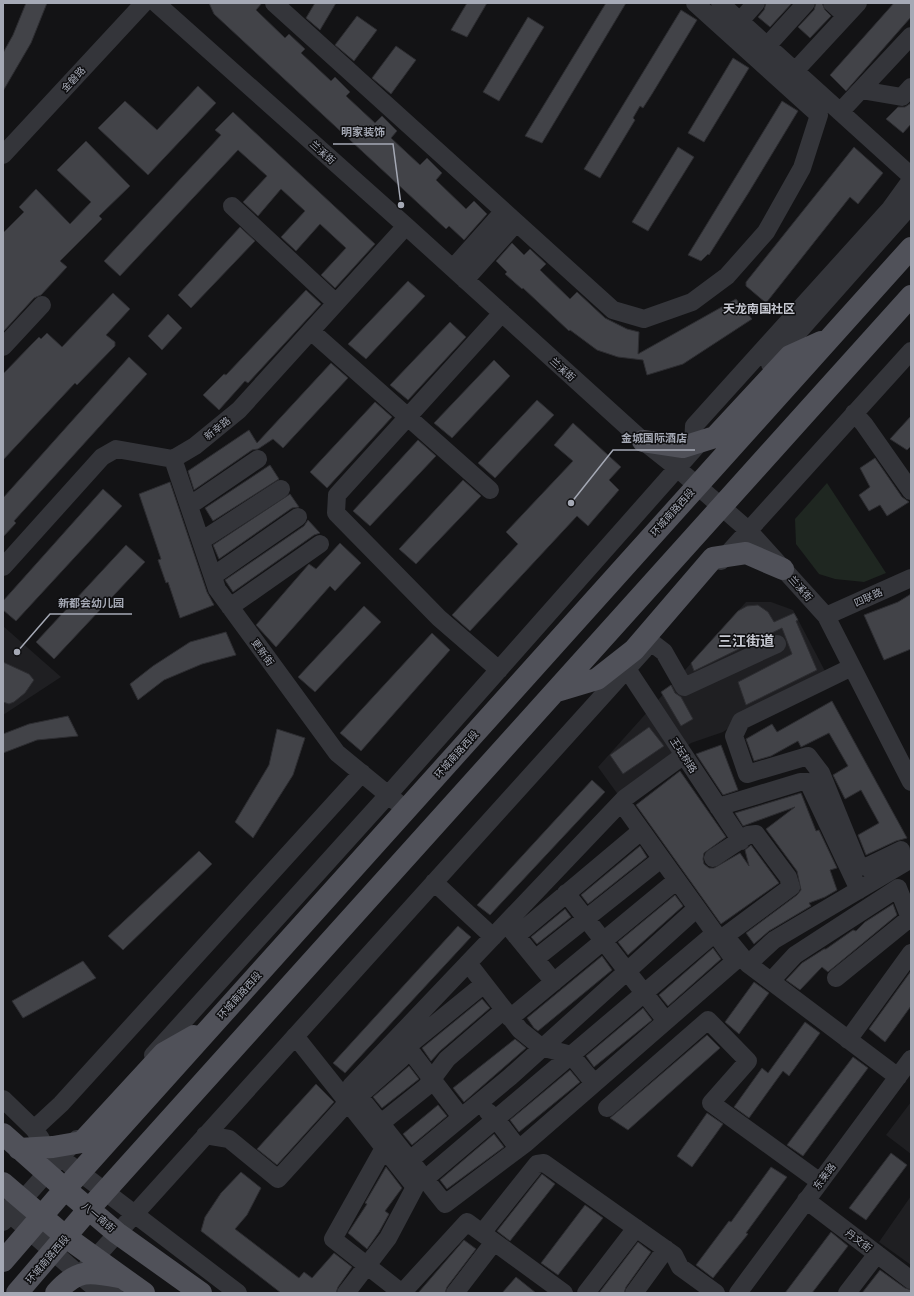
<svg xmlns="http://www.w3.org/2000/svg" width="914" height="1296" viewBox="0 0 914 1296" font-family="Inter,'Noto Sans SC',sans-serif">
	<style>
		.built { fill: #1f1f22 }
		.green { fill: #1f2721 }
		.building { fill: #424348; stroke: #2d2d31 }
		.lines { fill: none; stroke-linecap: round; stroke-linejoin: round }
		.minor { stroke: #34353a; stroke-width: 18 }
		.major { stroke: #505159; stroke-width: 22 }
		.labels { text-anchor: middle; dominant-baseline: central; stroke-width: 3; stroke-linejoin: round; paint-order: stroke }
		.street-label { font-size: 10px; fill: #a5a9b5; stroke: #0e0e10 }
		.quarter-label { font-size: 12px; font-weight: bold; fill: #c6c8d1; stroke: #0e0e10 }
		.district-label { font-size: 14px; font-weight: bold; fill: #c6c8d1; stroke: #0e0e10 }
		.leader { fill: none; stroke: #a5a9b5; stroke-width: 1.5 }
		.callout-dot { fill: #a5a9b5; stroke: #0e0e10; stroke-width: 1.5 }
		.callout-label { font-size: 11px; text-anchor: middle; font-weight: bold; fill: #a5a9b5; stroke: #0e0e10; stroke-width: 3; stroke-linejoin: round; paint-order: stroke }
	</style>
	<rect width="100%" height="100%" fill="#131315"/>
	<path class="built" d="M746,602H771L793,610L826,673L735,724L723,732L691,743L619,796L598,767Z
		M3,626L61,677L3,715Z
		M911,1102V1154L886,1135Z
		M911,1196V1265L879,1242Z"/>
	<path class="green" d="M827,483L886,573L864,582L835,579L819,574L796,544L795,519Z"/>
	<path class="building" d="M26,3H47L31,43L3,91V53L13,35Z
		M209,3H262L256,10L285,38L289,34L305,49L301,53L331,81L335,77L350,92L346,96L375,123L382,116L397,131L391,138L420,165L427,158L442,173L436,180L466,209L474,201L487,214L464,240L449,226L446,229L214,14Z
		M315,3H336L320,30L306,18Z
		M467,3H487L467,37L451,30Z
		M606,3H626L542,143L525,136Z
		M766,3H792L770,27L758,17L764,10Z
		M816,3H822L825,10L831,16L810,38L798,27L814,10Z
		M894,3H911V17L846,91L830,75Z
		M681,10L697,20L652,94L643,108L640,106L633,118L635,120L600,178L584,169Z
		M357,16L377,30L354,61L335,45Z
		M528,17L544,27L499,101L483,92Z
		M396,46L416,60L391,94L372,78Z
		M733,58L749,68L704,142L688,133Z
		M198,86L216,103L148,175L98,128L125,101L157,130Z
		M782,101L798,111L749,192L709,255L708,254L701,261L688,255Z
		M911,103V124L903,133L886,119L898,107H905Z
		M233,112L375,244L335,288L321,275L346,248L320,224L296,251L281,237L305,211L281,189L258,216L243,202L267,176L238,150L120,276L104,261L221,135L215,130Z
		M86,141L130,186L99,216L102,219L60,261L67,267L41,295L34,298L3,332V233L24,212L19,207L36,189L70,224L91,202L57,170Z
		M678,147L694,157L648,231L632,222Z
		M854,147L883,173L858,204L850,197L766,303L746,286V282Z
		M240,227L255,241L191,308L178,295Z
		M512,243L524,255L530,249L546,264L540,270L570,299L577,292L605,318L627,329L639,332L638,354L736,299L752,319L683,364L647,375L643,360L618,357L597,350L570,330L569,331L523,288L522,289L505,274L507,272L496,261Z
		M408,281L425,296L366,359L348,344Z
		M306,290L321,304L248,383L245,381L219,410L203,395L224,374L226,375Z
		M113,293L130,309L106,335L115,342V346L77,385L75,383L3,460V374L31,345L39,337L41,339L47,333L62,347Z
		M168,314L182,328L162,350L148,336Z
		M450,322L466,337L408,400L390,385Z
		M129,357L147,374L14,521L16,523L3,537V498Z
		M494,360L510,376L452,438L434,423Z
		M331,363L348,378L283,448L273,439L258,449L252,450L194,490L188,471L249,430L257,443Z
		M537,400L554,415L495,478L478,463Z
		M375,402L392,417L327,488L310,472Z
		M911,416V446L907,450L890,439Z
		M573,423L621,467L609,480L619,490L588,526L577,516L470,631L452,615L518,544L506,532L573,461L554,445Z
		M418,440L436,456L370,526L353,511Z
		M875,458L902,497L909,502L887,516L880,505L869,511L859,495L870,487L860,468Z
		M270,465L279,479L213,521L205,508Z
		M463,480L481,496L416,564L399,549Z
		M170,482L207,592L214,605L180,618L168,582L166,583L158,560L161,559L139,494Z
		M103,489L122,506L16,621L3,610V601Z
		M290,494L299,507L292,508L219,559L213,545Z
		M308,520L320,533L314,535L233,592L225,580L304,526Z
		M340,543L361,563L335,591L330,586L276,647L256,625L309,564L316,569Z
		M126,545L145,562L54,659L36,642Z
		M911,594V649L884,660L864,615L898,602Z
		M758,605L768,612L774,622L794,613L798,620L796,621L817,670L746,705L738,682L792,654L782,628L694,671L691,663L738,611L747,606Z
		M364,606L381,622L315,692L298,677Z
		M226,632L236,655L202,664L164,680L138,700L130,684L153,666L190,642Z
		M432,633L450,650L361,751L340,733Z
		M3,662L29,674L34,680L25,693L14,702L9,704L3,702Z
		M671,685L675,693L681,697L693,719L681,726L661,692Z
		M832,701L907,838L896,841L866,855L858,835L879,823L861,790L845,799L833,775L848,766L829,733L801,747L798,741L771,756L754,761L746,739L772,724L777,732Z
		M68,716L78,736L37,740L3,753V734L29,724Z
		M649,727L664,746L623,774L610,755Z
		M277,729L305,738L293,775L253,838L235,822L269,765Z
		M721,745L738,790L723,795L696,754Z
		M680,771L726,837L704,853L703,859L704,864L709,868H714L740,853L749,866L745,850L751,845L779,883L721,924L636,805Z
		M592,780L605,792L490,915L477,905Z
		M801,793L816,831L819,830L837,868L830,870L837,890L825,897L809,903L811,906L769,931L754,944L746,933L797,895L801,890L797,871L766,829L795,807L743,826L735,813Z
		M640,846L647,857L588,904L581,895Z
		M199,851L212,864L123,950L108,936Z
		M675,895L683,906L628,955L618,942Z
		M893,904L897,915L828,972L822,967L800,990L786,980L802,963L824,949H826L853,930L856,931L865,922Z
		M565,909L571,917L537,944L531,937Z
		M458,926L471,937L345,1073L333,1063Z
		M713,948L721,959L668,1006L659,995Z
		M602,956L612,970L538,1031L534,1028L527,1018Z
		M83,961L96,978L23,1018L12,1001Z
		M911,971V1006L885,1042L869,1029Z
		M754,982L769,993L739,1034L725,1022Z
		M482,999L490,1008L440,1051L431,1061L422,1048Z
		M643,1008L652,1020L594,1067L586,1056Z
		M805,1022L820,1033L789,1076L783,1071L749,1118L734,1107L762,1068L768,1073Z
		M707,1035L720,1048L628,1130L610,1118Z
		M515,1039L526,1048L464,1102L453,1088Z
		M853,1057L868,1068L803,1156L787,1145Z
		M409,1066L419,1079L382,1108L373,1097Z
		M570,1070L580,1082L519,1132L510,1120Z
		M316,1084L334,1102L277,1165L257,1149Z
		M438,1105L447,1116L412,1145L403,1134Z
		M707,1113L723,1124L692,1167L677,1156Z
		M494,1134L504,1147L447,1189L440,1180Z
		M891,1153L907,1165L866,1220L849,1208Z
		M386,1167L402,1188L385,1211L389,1214L379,1232L367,1249L348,1233L367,1204L365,1203Z
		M771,1167L787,1177L746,1233L748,1234L713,1278L696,1265L729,1221L731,1222Z
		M241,1172L261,1188L247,1215L235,1229L299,1278L304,1272L312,1278L334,1253L352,1267L338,1287L336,1293H281L201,1231L205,1217L221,1193Z
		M542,1174L555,1184L510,1241L497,1231Z
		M585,1205L603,1218L558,1275L541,1263Z
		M831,1232L848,1246L812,1293H785Z
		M464,1240L476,1249L447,1287L445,1293H418Z
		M638,1242L651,1252L626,1287L624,1293H599Z
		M880,1270L905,1288L911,1290V1293H862Z
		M516,1277L536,1293H502Z"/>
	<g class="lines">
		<path class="minor" d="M156,3L406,226L643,441L677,468L748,530L826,616L911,782
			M274,3L613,310L644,319L692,302L727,276L766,232L802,168L819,115L695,3
			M720,3L911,176
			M832,3L846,16
			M740,21L756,3
			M767,46L806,3
			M795,71L858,3
			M861,90L902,97L911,87
			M840,112L911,36
			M3,155L144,3
			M232,206L336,303
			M453,268L503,212
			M465,280L516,223
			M311,331L490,490
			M3,347L42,305
			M770,364L911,205
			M854,413L864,424L911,491
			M693,444L694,426L890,209L911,180
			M173,459L217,589L337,753L398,803
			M189,506L258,459
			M201,541L281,489
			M721,561L911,351
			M3,567L102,457L116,449L173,459L195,446L239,410L406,226
			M213,576L298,517
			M230,607L320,544
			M826,616L911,578
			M651,642L664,652L684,687L777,644
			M852,667L741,721L734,736L747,774L808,756L821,773L858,864L866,867L901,850
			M627,669L741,841
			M499,670L439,618L336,513L337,495L502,313
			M621,802L735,961L526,1143L445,1204L351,1086L625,798L684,755
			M718,807L800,782H808L859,890
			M713,858L748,835L756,834L788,877L791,887L725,936L748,964L898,1077
			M434,882L493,937
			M566,893L666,1021
			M509,927L554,982
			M516,936L641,831
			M535,959L661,859
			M468,963L520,1030L541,1047L571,1055L594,1083
			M748,964L774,940L911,859
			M836,978L910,918
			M771,981L795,955L898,888L911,921
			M510,1018L677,880
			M295,1036L415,1187L388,1238L346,1293
			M402,1040L461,1117
			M848,1040L911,953
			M153,1055L388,795L703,439
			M359,1096L401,1059L414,1041L484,984
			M3,1099L34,1129L41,1139
			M607,1108L708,1020L748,1061L711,1103L820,1182
			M488,1112L496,1119L518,1148
			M381,1123L426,1087L447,1059L504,1010
			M34,1129L61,1104L362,773
			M205,1135L229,1139L278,1179L348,1102
			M384,1148L333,1239L402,1293L467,1222L482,1233
			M410,1160L510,1077L697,908
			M69,1164L238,1293
			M425,1179L715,933
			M806,1200L911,1280
			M3,1208L90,1284L114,1293
			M3,1222L77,1139
			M86,1268L644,650
			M455,1293L494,1242
			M564,1293L482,1233L537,1164L544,1163L674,1255L680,1267L716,1293
			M586,1293L636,1228
			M634,1293L666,1249
			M738,1293L911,1059
			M847,1293L877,1254"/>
		<path class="major" d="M643,441L683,447L715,437L790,356L821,342
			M557,691L597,679L634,650L713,558L746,553L783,569
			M3,1134L65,1189L117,1233L201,1293
			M19,1149L53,1147L82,1142L164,1053L194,1036
			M3,1183L66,1237L144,1293
			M3,1261L65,1189L911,248
			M17,1293L89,1209L911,296
			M56,1293C77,1269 89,1271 119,1277"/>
	</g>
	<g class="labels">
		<g class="street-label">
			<text transform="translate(73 79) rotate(-47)">金磐路</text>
			<text transform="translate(323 152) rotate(42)">兰溪街</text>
			<text transform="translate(563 369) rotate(42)">兰溪街</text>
			<text transform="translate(217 428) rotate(-39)">新幸路</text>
			<text transform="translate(672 512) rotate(-48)">环城南路西段</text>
			<text transform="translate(801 588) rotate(48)">兰溪街</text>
			<text transform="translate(868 597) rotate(-24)">四联路</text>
			<text transform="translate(263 652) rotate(54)">更新街</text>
			<text transform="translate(456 754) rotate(-48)">环城南路西段</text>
			<text transform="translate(684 755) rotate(57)">王坛树路</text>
			<text transform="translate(239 995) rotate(-48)">环城南路西段</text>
			<text transform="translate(824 1176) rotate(-53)">东莱路</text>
			<text transform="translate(99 1217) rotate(40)">八一南街</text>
			<text transform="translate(859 1240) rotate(37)">丹文街</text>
			<text transform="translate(47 1259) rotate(-49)">环城南路西段</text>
		</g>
		<g class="quarter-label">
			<text x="759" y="308">天龙南国社区</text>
		</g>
		<g class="district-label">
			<text x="746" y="640">三江街道</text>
		</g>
	</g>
	<path class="leader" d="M401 205L393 144H333M571 503L613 450H695M17 652L50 614H132"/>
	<g class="callout-dot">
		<circle cx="401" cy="205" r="4"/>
		<circle cx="571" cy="503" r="4"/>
		<circle cx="17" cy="652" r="4"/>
	</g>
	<g class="callout-label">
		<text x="363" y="136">明家装饰</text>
		<text x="654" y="442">金城国际酒店</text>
		<text x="91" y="607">新都会幼儿园</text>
	</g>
	<rect width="914" height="1296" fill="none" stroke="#a5a9b5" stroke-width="8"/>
</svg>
